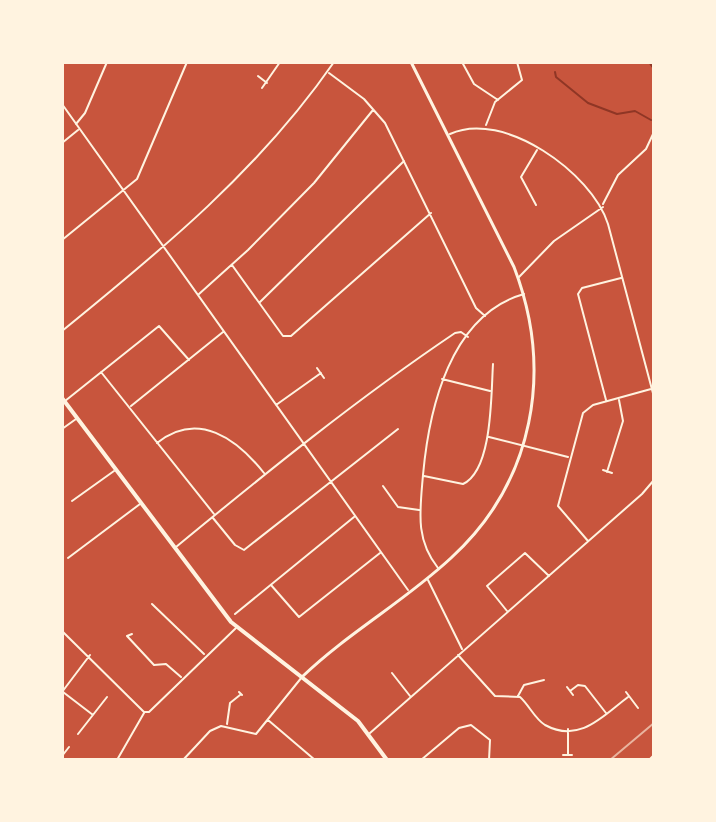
<svg xmlns="http://www.w3.org/2000/svg" width="716" height="822" viewBox="0 0 716 822" font-family="Roboto,sans-serif">
	<style>
		.lines { fill: none; stroke-linecap: round; stroke-linejoin: round }
		.stream { stroke: #8f3625; stroke-width: 2 }
		.minor { stroke: #fff3e0; stroke-width: 2 }
		.tertiary { stroke: #fff3e0; stroke-width: 3 }
		.trunk { stroke: #fff3e0; stroke-width: 4 }
		.rail { stroke: #e9b49f; stroke-width: 2 }
	</style>
	<rect width="100%" height="100%" fill="#c8553d"/>
	<g class="lines">
		<path class="stream" d="M649,62L654,69
			M555,72L556,77L588,103L617,114L635,111L651,120"/>
		<path class="minor" d="M462,62L474,84L498,100
			M329,73L364,99L385,123L476,308L485,316
			M258,76L267,83
			M262,88L280,62
			M62,104L408,590
			M76,124L85,113L107,62
			M486,125L495,102L522,80L517,62
			M450,134C503,109 592,173 608,224L654,397
			M62,143L78,130
			M603,204L618,175L646,149L654,132
			M536,205L521,177L537,150
			M62,240L137,179L187,62
			M232,265L283,336H291L431,213
			M519,277L554,241L603,207
			M199,294L248,250L314,183L373,110
			M260,302L404,161
			M62,331C163,249 260,169 334,62
			M317,368L324,378
			M101,372L214,514
			M442,379L490,391
			M606,400L578,294L582,288L621,278
			M65,401L159,326L189,360
			M276,405L321,373
			M131,406L223,332
			M62,429L76,419
			M489,437L568,457
			M157,443C198,410 237,439 264,473
			M603,470L612,473
			M607,472L623,421L619,400
			M424,476L463,484C493,470 491,393 493,364
			M383,486L398,507L419,510
			M72,501L114,471
			M213,518L235,545L244,550L398,429
			M588,541L558,506L583,413L593,405L651,389
			M176,547C267,472 357,399 455,333L461,332L468,337
			M68,558L140,504
			M438,568C415,539 420,511 423,475C429,409 450,315 524,294
			M428,580L462,649
			M271,585L299,617L380,553
			M152,604L204,654
			M507,611L487,586L525,553L549,576
			M235,614L354,517
			M62,631L144,712H149L236,628
			M132,634L127,636L154,665L166,664L181,677
			M458,655L495,696L520,697C529,705 535,719 545,725C580,744 604,715 628,697
			M392,673L410,696
			M567,687L573,695
			M570,691L578,685L585,686L606,713
			M62,692L90,655
			M63,692L93,715
			M239,692L242,695
			M626,692L638,708
			M518,696L524,685L544,680
			M268,720L315,760
			M227,724L230,703L240,695
			M370,733L642,494L654,480
			M78,734L107,697
			M563,755H572
			M568,755V729
			M62,756L69,747
			M117,760L144,713
			M183,760L210,731L221,726L256,734L302,677
			M421,760L459,728L471,725L490,740L489,760
			M649,760L654,755"/>
		<path class="tertiary" d="M303,676C349,632 405,601 451,558C534,482 554,371 514,267L411,62"/>
		<path class="trunk" d="M62,398L231,622L358,721L387,760"/>
		<path class="rail" d="M610,760L654,723"/>
	</g>
	<rect width="716" height="822" fill="none" stroke="#fff3e0" stroke-width="128"/>
</svg>
